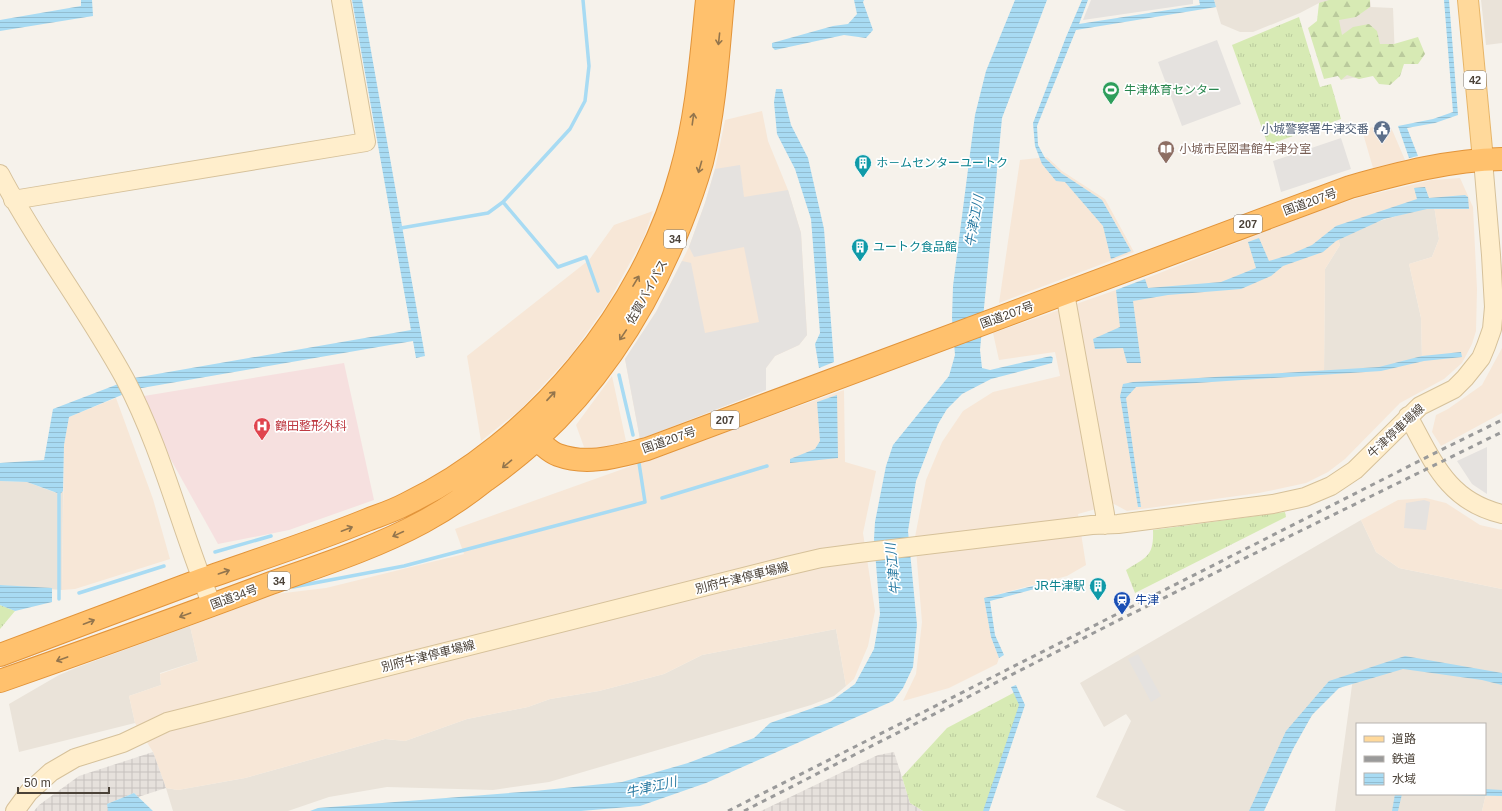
<svg xmlns="http://www.w3.org/2000/svg" width="1502" height="811" viewBox="0 0 1502 811" font-family="Helvetica,'Noto Sans JP',sans-serif">
	<style>
		.residential { fill: #eae3d9; fill-rule: evenodd }
		.commercial { fill: #f7e7d7; fill-rule: evenodd }
		.industrial { fill: url(#industrial-grid) }
		.medical { fill: #f6e0df }
		.grass { fill: url(#grass-tufts) }
		.forest { fill: url(#forest-firs) }
		.parking { fill: #e5e2df }
		.water { fill: url(#water-rules) }
		.lines { fill: none; stroke-linecap: round; stroke-linejoin: round }
		.stream { stroke: #a8dbf3; stroke-width: 3.5 }
		.secondary-casing { stroke: #d6c19a; stroke-width: 20 }
		.primary-casing { stroke: #e7b568; stroke-width: 22 }
		.highway-casing { stroke: #e2943a; stroke-width: 24 }
		.secondary { stroke: #fec; stroke-width: 18 }
		.primary { stroke: #ffd99b; stroke-width: 20 }
		.highway { stroke: #ffc16d; stroke-width: 22 }
		.rail { stroke: #9a9a9a; stroke-width: 3; stroke-dasharray: 5 5; stroke-linecap: butt }
		.oneway { stroke: #93754d }
		.labels { text-anchor: middle; dominant-baseline: central; stroke-width: 3.5; stroke-linejoin: round; paint-order: stroke }
		.shield { fill: #fff; stroke: #817b74; stroke-width: 1 }
		.shield-label { font-size: 11px; font-weight: bold; fill: #4b4238 }
		.leisure-label { font-size: 12px; fill: #27864d; stroke: #fff; text-anchor: start }
		.service-label { font-size: 12px; fill: #4e5e75; stroke: #fff; text-anchor: end }
		.education-label { font-size: 12px; fill: #785e54; stroke: #fff; text-anchor: start }
		.culture-label { font-size: 12px; fill: #0d838f; stroke: #fff; text-anchor: start }
		.street-label { font-size: 12px; fill: #4b4238; stroke: #fff }
		.health-label { font-size: 12px; fill: #be3a42; stroke: #fff; text-anchor: start }
		.transit-label { font-size: 12px; fill: #164399; stroke: #fff; text-anchor: start }
		.water-label { font-size: 13px; font-style: italic; fill: #297aa2; stroke: #fff }
	</style>
	<defs>
		<pattern id="industrial-grid" width="8" height="8" patternUnits="userSpaceOnUse"><rect width="8" height="8" fill="#e6e1dc"/><path d="M0 4h8M4 0v8" fill="none" stroke="#c7c2be"/></pattern>
		<pattern id="grass-tufts" width="24" height="20" patternUnits="userSpaceOnUse"><rect width="24" height="20" fill="#d7eab4"/><path d="M3 7l-1-3M5 7V3M7 7l1-3M15 17l-1-3M17 17v-4M19 17l1-3" fill="none" stroke="#baca9c"/></pattern>
		<pattern id="forest-firs" width="22" height="20" patternUnits="userSpaceOnUse"><rect width="22" height="20" fill="#d7eab4"/><path d="M5 1l3.5 6h-7zM16 11l3.5 6h-7z" fill="#baca9c"/></pattern>
		<pattern id="water-rules" width="6" height="5" patternUnits="userSpaceOnUse"><rect width="6" height="5" fill="#a8dbf3"/><path d="M0 2.5h6" fill="none" stroke="#92bdd1"/></pattern>
	</defs>
	<rect width="100%" height="100%" fill="#f6f2eb"/>
	<path class="residential" d="M1214,0H1370L1371,7L1393,8L1395,59L1375,74L1341,80L1319,3L1300,13L1253,32H1240L1221,24Z
		M1481,0H1502V43L1486,45Z
		M1434,205L1439,239L1432,257L1409,264L1421,318L1422,359L1379,369L1324,373L1325,269L1340,245L1336,234Z
		M0,481L27,482L59,494L63,491L62,590L0,585Z
		M1361,520L1376,552L1399,568L1502,589V793L1486,794L1482,811H1335L1353,678L1331,685L1253,811H1126L1096,797L1131,721L1126,714L1104,727L1080,683ZM1357,724H1485V794H1357Z
		M190,626L198,661L160,673L161,685L129,696L135,723L19,752L9,704L59,675L78,667Z
		M836,629L846,686L834,696L811,705L549,782L493,790L387,787L329,797L288,811H173L166,788L178,790L245,778L385,739L405,741L467,719L528,707L550,699L599,691L664,674L702,655Z"/>
	<path class="commercial" d="M762,111L768,141L788,190L801,233L807,335L799,345L775,356L766,368V390L640,439L625,359L656,312L689,247L705,203L715,169L725,120Z
		M1388,123L1393,132L1405,160L1373,168L1362,130Z
		M1047,157L1062,171L1105,199L1134,252L999,303L1020,160Z
		M1460,178L1473,207L1477,289L1476,331L1472,344L1462,363L1444,379L1400,403L1345,459L1328,472L1306,483L1259,493L1127,511L1114,504L1078,514L1086,565L1067,576L984,598L991,637L999,658L997,664L949,688L903,701L916,674L922,622L915,537L926,480L942,442L963,411L993,392L1060,376L1055,352L999,360L993,333L1116,290L1326,208L1361,197L1432,180ZM1434,205L1439,239L1432,257L1409,264L1421,318L1422,359L1379,369L1324,373L1325,269L1340,245L1337,233Z
		M653,211L644,237L608,303L571,355L521,409L481,441L467,356L589,260L614,225Z
		M1502,348V413L1441,446L1432,432L1436,415L1448,409L1482,385Z
		M612,376L626,441L600,449L584,447L576,425Z
		M844,390L845,462L876,471L863,533L875,611L868,646L854,679L846,686L836,629L702,655L664,674L599,691L550,699L528,707L467,719L405,741L385,739L245,778L178,790L166,788L153,752L135,723L129,696L161,685L160,674L198,661L190,626L276,594L326,588L464,554L455,529Z
		M116,398L153,499L170,559L75,589L62,590L64,445L69,417Z
		M1426,498L1446,503L1480,525L1502,530V589L1399,568L1376,552L1361,520L1398,500Z
		M1502,793V811H1482L1486,794Z"/>
	<path class="industrial" d="M153,752L166,788L138,797L134,793L107,804L108,811H34L39,805L79,776Z
		M894,752L910,803L923,811H761L878,755Z"/>
	<path class="medical" d="M344,363L374,500L289,530L218,544L170,458L144,396Z"/>
	<path class="grass" d="M1299,17L1320,87L1331,84L1341,119L1268,145L1232,45Z
		M1285,512L1286,517L1135,593L1126,570C1147,557 1154,556 1153,530Z
		M0,605L15,611L0,629Z
		M1017,691L1022,704L984,811H923L910,803L902,777L947,728Z"/>
	<path class="forest" d="M1329,0H1370V7L1356,17L1339,20L1342,35L1353,27L1369,24L1377,31L1380,44H1394L1418,37L1425,54L1418,64H1404L1400,76L1390,85L1379,84L1373,76L1359,79L1347,75L1341,80L1338,76L1324,79L1308,28L1317,21L1319,3Z"/>
	<path class="parking" d="M1091,0H1193V4L1083,20Z
		M1217,40L1241,104L1182,126L1158,62Z
		M1341,138L1351,169L1281,192L1273,161Z
		M740,165L744,197L788,190L801,233L807,335L799,345L775,356L766,368V390L640,439L625,359L656,312L682,261L691,263L705,333L759,322L744,247L694,257L689,247L705,203L715,169Z
		M1487,447V494L1472,484L1457,461Z
		M1424,500L1430,502L1426,530L1404,528L1406,503Z
		M1138,654L1161,696L1151,702L1128,659Z"/>
	<path class="water" d="M81,0H92L93,16L0,31V20L81,6Z
		M352,0H362L425,356L416,358L413,341L136,389L69,417L64,445L63,491L60,494L27,482L0,481V463L44,460L53,409L134,378L411,330Z
		M854,0H864L863,2L873,30L866,38L844,35L775,50L772,47V43L833,26L848,24L857,14Z
		M1015,0H1047L1002,118L980,350L982,368L990,370L1051,356L1053,358L1052,363L991,379L962,394L947,409L938,424L916,481L908,531L917,625L913,667L903,688L893,701L706,783L640,806L581,811H310L318,808L535,791L622,782L688,763L754,738L770,723L830,702L855,684L874,649L880,614L874,539L875,522L886,466L893,445L949,376L955,355L952,318L953,286L975,115L986,71Z
		M1082,0H1088L1079,24L1200,5L1199,0H1214L1216,7L1076,30L1037,126L1038,145L1045,158L1061,173L1102,200L1131,251L1111,259L1103,226L1065,182L1056,181L1042,164L1035,146L1033,123L1066,37Z
		M1444,0H1449L1458,115L1435,123L1407,128L1418,156L1409,158L1398,126L1433,119L1453,112Z
		M776,89H782L791,125L808,158L824,229L834,362L819,368L815,344L820,333L811,219L795,169L777,134L774,102Z
		M1425,187L1429,198L1465,195L1468,197L1469,209H1427L1384,219L1336,241L1323,252L1283,266L1271,276L1241,289L1168,295L1133,301L1141,363H1127L1123,348L1095,349L1093,339L1120,327L1116,290L1145,279L1148,288L1221,282L1256,268L1248,242L1259,238L1269,261L1289,255L1312,245L1336,226L1417,199L1414,188Z
		M1461,352L1462,357L1424,361L1381,371L1136,387L1126,398L1141,507H1138L1120,396L1123,384L1133,382L1379,367L1422,356Z
		M837,395L838,458L790,463V459L815,449L820,441L817,402Z
		M1041,584L1042,587L990,601L995,635L1004,655L999,658L991,637L984,598Z
		M0,585L52,588V602L15,611L0,605Z
		M1405,656L1502,673V685L1482,680L1403,669L1339,688L1312,715L1293,749L1264,811H1249L1286,731L1329,681Z
		M1016,685L1025,705L989,811H983L1019,705L1011,687Z
		M1485,789L1502,790V796L1402,794L1398,811H1392L1395,794H1485Z
		M134,793L153,811H108L107,804Z"/>
	<g class="lines">
		<path class="stream" d="M503,202L558,267L586,257L598,291
			M401,228L488,213L503,202L570,129L585,101L589,66L583,0
			M619,375L633,435
			M662,498L767,466
			M215,552L271,536
			M293,587L404,566L645,502L639,463
			M79,593L164,566
			M59,599V490"/>
		<g class="secondary-casing">
			<path id="secondary" d="M0,174C37,245 87,309 125,379C163,451 181,531 212,605
				M13,200L366,142L341,0
				M1065,293L1105,514V525
				M1408,416C1433,461 1447,501 1502,514
				M15,811L29,792L51,772L75,758L123,743L167,722L787,566L821,558L859,553L1092,525L1118,524L1273,504L1305,497L1331,486L1355,470L1420,406L1454,389L1465,378L1481,358L1486,346L1492,329L1494,307L1491,255L1483,160"/>
		</g>
		<g class="primary-casing">
			<path id="primary" d="M1468,0L1483,160"/>
		</g>
		<g class="highway-casing">
			<path id="highway" d="M527,429C535,437 547,451 558,455C588,466 618,456 647,449L1350,187C1400,173 1450,160 1502,159
				M0,655C68,630 135,604 203,579C257,560 313,542 367,520C380,515 393,511 406,504C534,443 644,309 681,172C697,116 701,58 707,0
				M0,681C91,649 181,617 271,583C322,565 375,548 423,522C445,510 466,496 486,480C504,467 521,454 537,439C601,380 649,304 681,223C689,203 696,183 702,162C715,109 718,54 723,0"/>
		</g>
		<use href="#secondary" class="secondary"/>
		<use href="#primary" class="primary"/>
		<use href="#highway" class="highway"/>
		<path class="rail" d="M728,811L1441,450L1502,420
			M744,811L1123,618L1502,432"/>
	</g>
	<defs><path id="oneway-shaft" d="M-6 0H5M1.5-3L5.5 0L1.5 3" fill="none" stroke-width="1.6" stroke-linecap="round" stroke-linejoin="round"/></defs>
	<g class="oneway">
		<use href="#oneway-shaft" transform="translate(719 39) rotate(96)"/>
		<use href="#oneway-shaft" transform="translate(693 119) rotate(-82)"/>
		<use href="#oneway-shaft" transform="translate(700 167) rotate(106)"/>
		<use href="#oneway-shaft" transform="translate(636 281) rotate(-59)"/>
		<use href="#oneway-shaft" transform="translate(623 335) rotate(124)"/>
		<use href="#oneway-shaft" transform="translate(551 396) rotate(-47)"/>
		<use href="#oneway-shaft" transform="translate(507 464) rotate(140)"/>
		<use href="#oneway-shaft" transform="translate(347 529) rotate(-21)"/>
		<use href="#oneway-shaft" transform="translate(398 534) rotate(155)"/>
		<use href="#oneway-shaft" transform="translate(224 572) rotate(-19)"/>
		<use href="#oneway-shaft" transform="translate(185 615) rotate(160)"/>
		<use href="#oneway-shaft" transform="translate(89 622) rotate(-21)"/>
		<use href="#oneway-shaft" transform="translate(62 659) rotate(160)"/>
	</g>
	<defs>
		<g id="stadium-pin" transform="scale(0.9)"><path d="M0 17L-7.5 6A9.5 9.5 0 1 1 7.5 6Z" fill="#2e9e5b" stroke="#fff"/><path d="M0-5a6.5 5 0 1 0 0 10a6.5 5 0 1 0 0-10ZM-3.5-1.8h7v3.6h-7Z" fill="#fff"/></g>
		<g id="civic-pin" transform="scale(0.9)"><path d="M0 17L-7.5 6A9.5 9.5 0 1 1 7.5 6Z" fill="#5c6f8a" stroke="#fff"/><path d="M-.6-6.5H3V-4.5H.6V-3L4-1V1h2V6H-6V1h2V-1L-.6-3ZM-1.2 2.5V6h2.4V2.5Z" fill="#fff"/></g>
		<g id="library-pin" transform="scale(0.9)"><path d="M0 17L-7.5 6A9.5 9.5 0 1 1 7.5 6Z" fill="#8d6e63" stroke="#fff"/><path d="M-6-4Q-3-5.5-.7-3.5V5Q-3 3-6 4ZM6-4Q3-5.5 .7-3.5V5Q3 3 6 4Z" fill="#fff"/></g>
		<g id="building-pin" transform="scale(0.9)"><path d="M0 17L-7.5 6A9.5 9.5 0 1 1 7.5 6Z" fill="#0f9aa8" stroke="#fff"/><path d="M-4-6H4V6H1V3H-1V6H-4ZM-2.5-4.3h1.7v1.8h-1.7ZM.8-4.3h1.7v1.8H.8ZM-2.5-1h1.7V.8h-1.7ZM.8-1h1.7V.8H.8Z" fill="#fff"/></g>
		<g id="hospital-pin" transform="scale(0.9)"><path d="M0 17L-7.5 6A9.5 9.5 0 1 1 7.5 6Z" fill="#e0444e" stroke="#fff"/><path d="M-5-5h3v3.5h4V-5h3V5h-3V1.5h-4V5h-3Z" fill="#fff"/></g>
		<g id="station-pin" transform="scale(0.9)"><path d="M0 17L-7.5 6A9.5 9.5 0 1 1 7.5 6Z" fill="#1a4fb4" stroke="#fff"/><path d="M-3-6H3Q5-6 5-4V2Q5 4 3 4L4.5 6H3L1.5 4h-3L-3 6H-4.5L-3 4Q-5 4-5 2V-4Q-5-6-3-6ZM-3.5-4v3h7v-3ZM-3.5 1v1.5H-2V1ZM2 1v1.5H3.5V1Z" fill="#fff"/></g>
	</defs>
	<g fill-rule="evenodd">
		<use href="#stadium-pin" x="1111" y="90"/>
		<use href="#civic-pin" x="1382" y="129"/>
		<use href="#library-pin" x="1166" y="149"/>
		<use href="#building-pin" x="863" y="163"/>
		<use href="#building-pin" x="860" y="247"/>
		<use href="#hospital-pin" x="262" y="426"/>
		<use href="#building-pin" x="1098" y="586"/>
		<use href="#station-pin" x="1122" y="600"/>
	</g>
	<g class="labels">
		<g class="shield">
			<rect x="1464" y="71" width="22" height="18" rx="3"/>
			<rect x="1234" y="215" width="28" height="18" rx="3"/>
			<rect x="664" y="230" width="22" height="18" rx="3"/>
			<rect x="711" y="411" width="28" height="18" rx="3"/>
			<rect x="268" y="572" width="22" height="18" rx="3"/>
		</g>
		<g class="shield-label">
			<text x="1475" y="80">42</text>
			<text x="1248" y="224">207</text>
			<text x="675" y="239">34</text>
			<text x="725" y="420">207</text>
			<text x="279" y="581">34</text>
		</g>
		<g class="leisure-label">
			<text x="1124" y="90">牛津体育センター</text>
		</g>
		<g class="service-label">
			<text x="1369" y="129">小城警察署牛津交番</text>
		</g>
		<g class="education-label">
			<text x="1179" y="149">小城市民図書館牛津分室</text>
		</g>
		<g class="culture-label">
			<text x="876" y="163">ホ－ムセンターユートク</text>
			<text x="873" y="247">ユートク食品館</text>
			<text x="1085" y="586" text-anchor="end">JR牛津駅</text>
		</g>
		<g class="street-label">
			<text transform="translate(1310 202) rotate(-20)">国道207号</text>
			<text transform="translate(647 292) rotate(-61)">佐賀バイパス</text>
			<text transform="translate(1007 315) rotate(-20)">国道207号</text>
			<text transform="translate(1396 431) rotate(-43)">牛津停車場線</text>
			<text transform="translate(669 440) rotate(-19)">国道207号</text>
			<text transform="translate(742 578) rotate(-14)">別府牛津停車場線</text>
			<text transform="translate(234 597) rotate(-20)">国道34号</text>
			<text transform="translate(428 656) rotate(-14)">別府牛津停車場線</text>
		</g>
		<g class="health-label">
			<text x="275" y="426">鶴田整形外科</text>
		</g>
		<g class="transit-label">
			<text x="1135" y="600">牛津</text>
		</g>
		<g class="water-label">
			<text transform="translate(974 221) rotate(-80)">牛津江川</text>
			<text transform="translate(893 569) rotate(-96)">牛津江川</text>
			<text transform="translate(651 787) rotate(-13)">牛津江川</text>
		</g>
	</g>
	<rect x="1356" y="723" width="130" height="72" fill="#ffffff" stroke="#b7b3af"/>
	<rect x="1364" y="736" width="20" height="6" fill="#ffd99b" stroke="#b7b3af"/>
	<text x="1392" y="743" font-size="12" fill="#4b4238">道路</text>
	<rect x="1364" y="756" width="20" height="6" fill="#9a9a9a" stroke="#b7b3af"/>
	<text x="1392" y="763" font-size="12" fill="#4b4238">鉄道</text>
	<rect x="1364" y="773" width="20" height="12" fill="url(#water-rules)" stroke="#b7b3af"/>
	<text x="1392" y="783" font-size="12" fill="#4b4238">水域</text>
	<path d="M18 787v6h91v-6" fill="none" stroke="#4b4238" stroke-width="2"/>
	<text x="24" y="787" font-size="12" fill="#4b4238" stroke="#ffffff" stroke-width="3" paint-order="stroke">50 m</text>
</svg>
